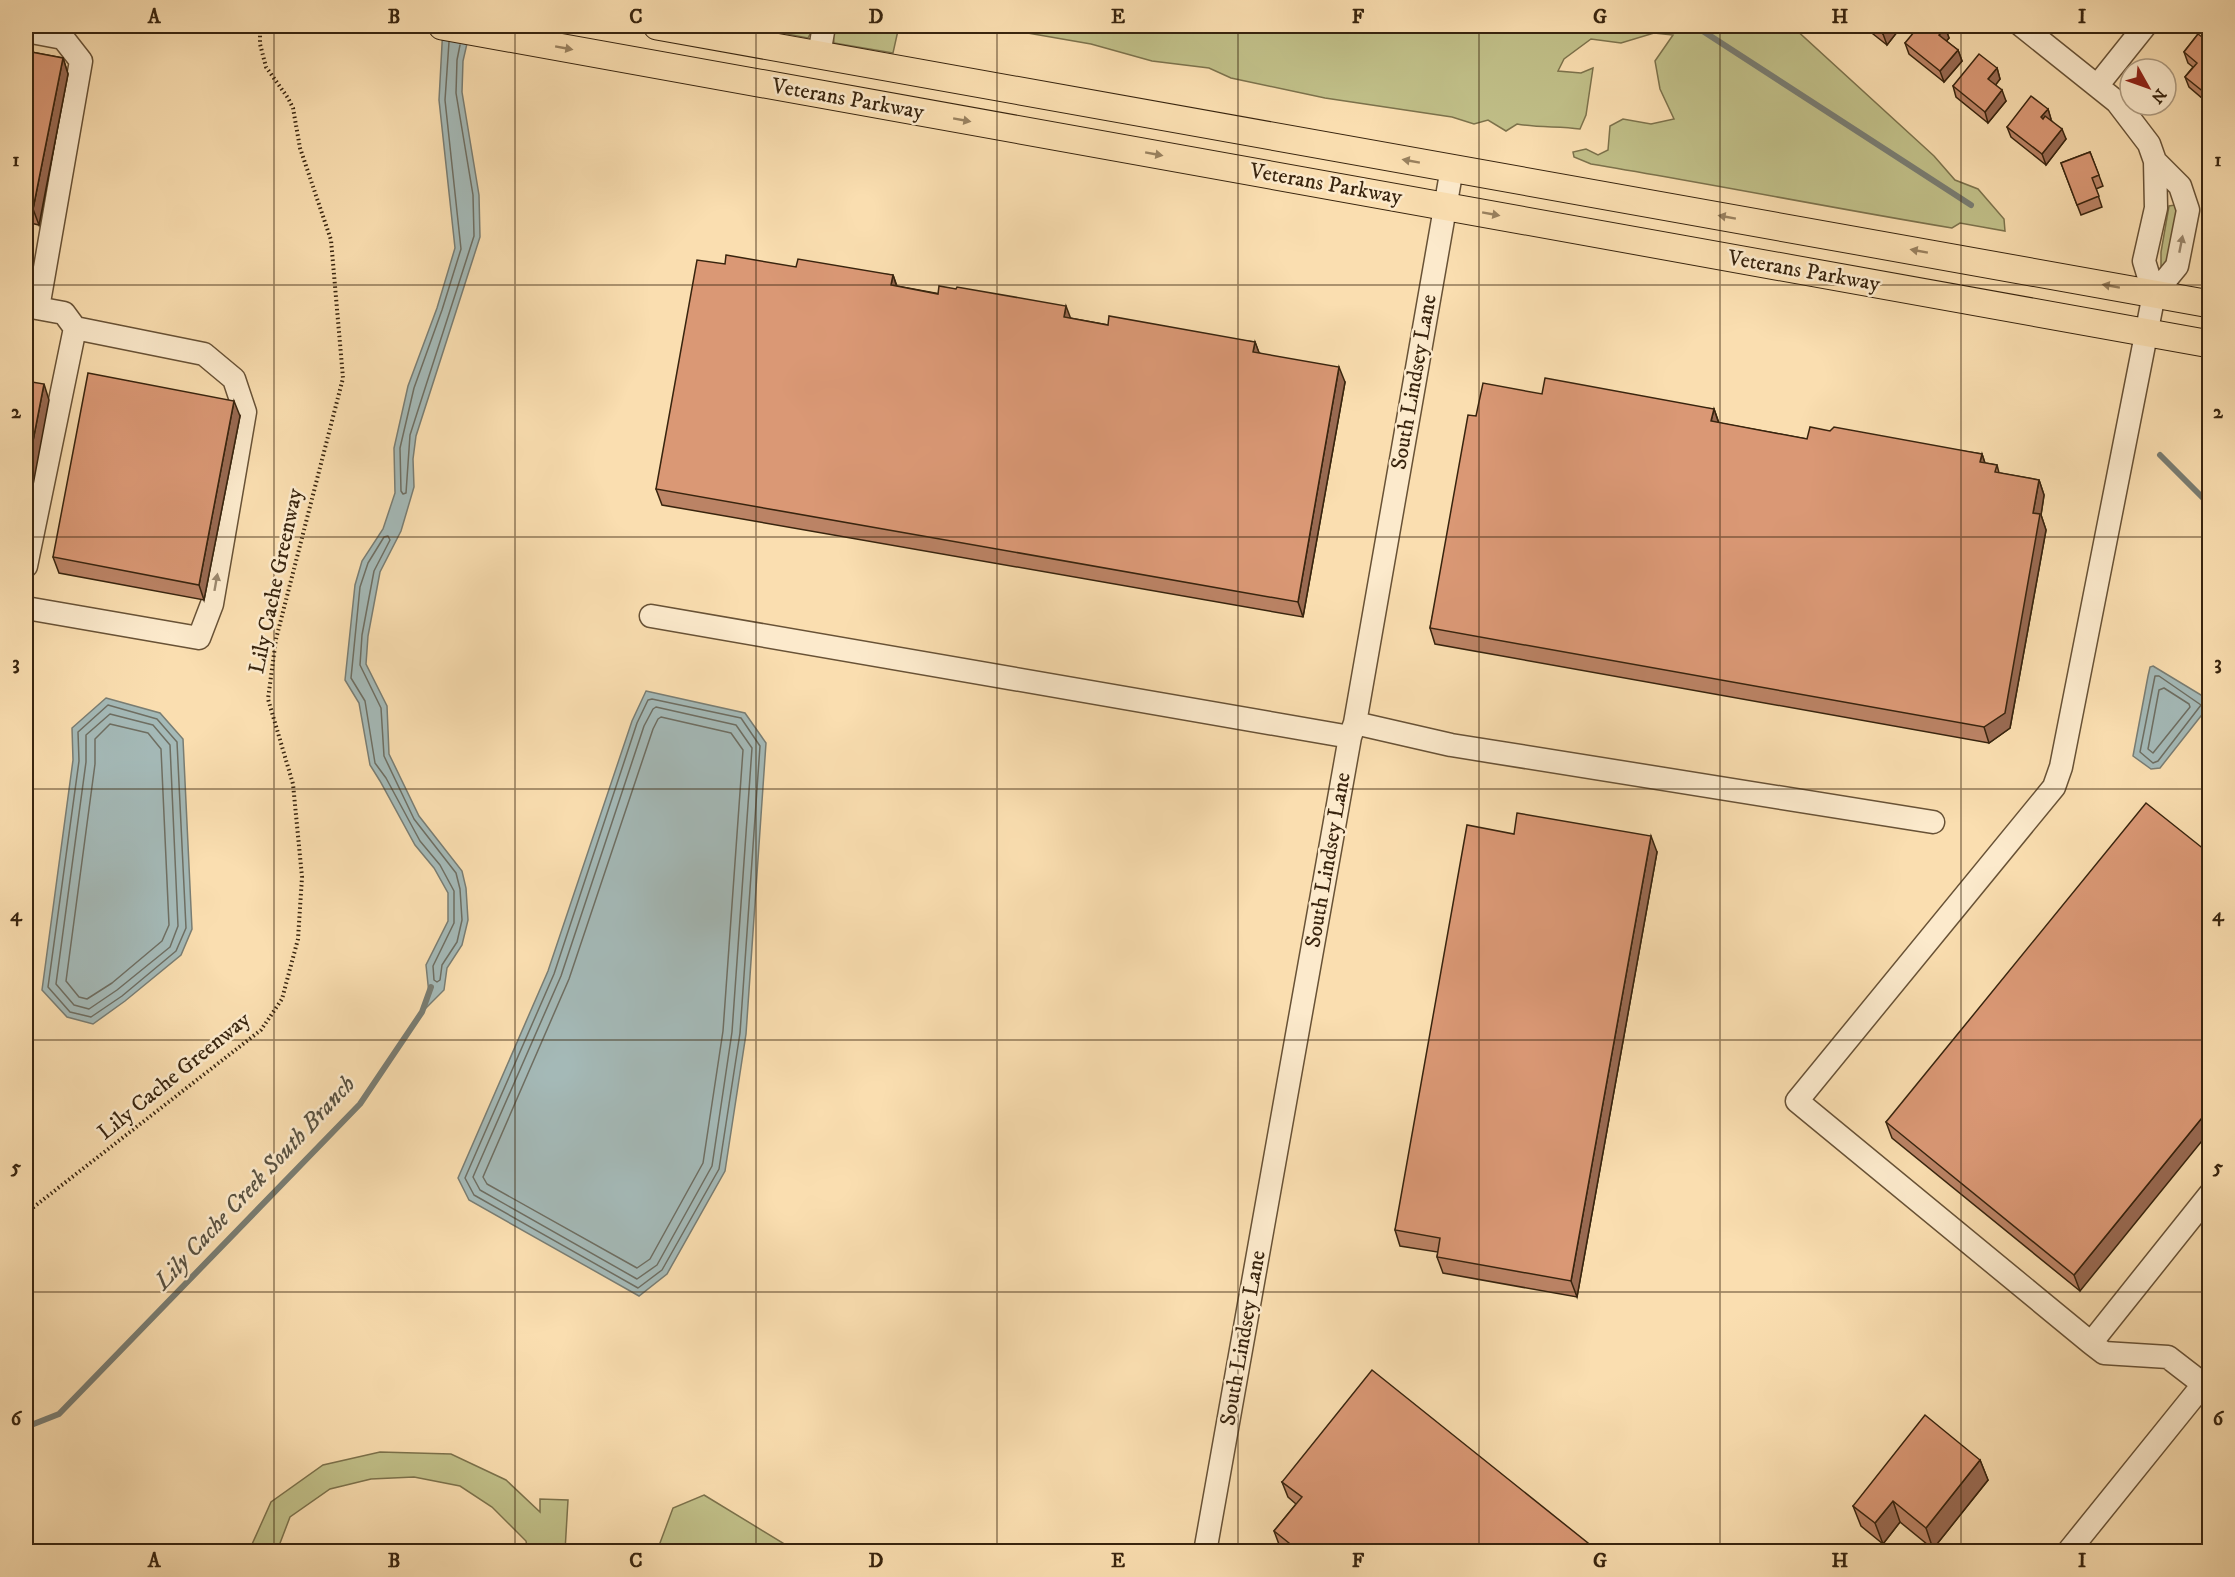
<svg xmlns="http://www.w3.org/2000/svg" width="2235" height="1577" viewBox="0 0 2235 1577" font-family="'IM FELL DW Pica',serif">
	<style>
		.green { fill: #c1c089; stroke: #7c724c; stroke-width: 1.5 }
		.water { fill: #a4b9b7; stroke: #797d73; stroke-width: 1.5 }
		.lines { fill: none; stroke-linecap: round; stroke-linejoin: round }
		.shore { stroke: #6e6e62; stroke-width: 1.5 }
		.stream { stroke: #797d73; stroke-width: 6 }
		.minor-casing { stroke: #685236; stroke-width: 25 }
		.major-casing { stroke: #38240e; stroke-width: 29 }
		.path { stroke: #38240e; stroke-width: 4; stroke-dasharray: 1.5 3; stroke-linecap: butt }
		.minor { stroke: #fceacc; stroke-width: 22 }
		.major { stroke: #fadeb0; stroke-width: 27 }
		.wall { fill: #bb8365; stroke: #38240e; stroke-width: 1.5 }
		.shaded-wall { fill: #996a52; stroke: #38240e; stroke-width: 1.5 }
		.building { fill: #da9875; stroke: #38240e; stroke-width: 1.5 }
		.oneway { fill: #99815f }
		.oneway2 { fill: #9a876d }
		.grid { fill: none; stroke: #38240e; stroke-width: 1.5; stroke-opacity: 0.55 }
		.labels { text-anchor: middle; dominant-baseline: central; stroke-width: 5; stroke-linejoin: round; paint-order: stroke }
		.street-label { font-size: 22px; fill: #38240e; stroke: #fceacc }
		.water-label { font-size: 24px; font-style: italic; fill: #585141; stroke: #fceacc }
		.neatline { fill: none; stroke: #38240e; stroke-width: 2 }
		.grid-label { font-size: 20px; text-anchor: middle; font-weight: bold; fill: #38240e }
	</style>
	<rect width="100%" height="100%" fill="#fadeb0"/>
	<filter id="stains"><feTurbulence type="fractalNoise" baseFrequency=".00333" numOctaves="4"/><feColorMatrix values="0 0 0 0 .2 0 0 0 0 .09 0 0 0 0 .02 0 0 0 .5 -.17"/></filter>
	<radialGradient id="worn" r=".72"><stop offset=".6" stop-color="#630" stop-opacity="0"/><stop offset="1" stop-color="#630" stop-opacity=".3"/></radialGradient>
	<path class="green" d="M772,26H815L808,38L771,31Z
		M832,26H899L893,53L834,43Z
		M987,26H1785L1794,28L1934,156L1955,180L1978,189L2004,219L2005,231L1960,223L1952,228C1832,208 1712,184 1591,164L1574,157L1573,152L1586,149L1598,155L1608,150L1610,126L1623,119L1651,124L1674,119L1660,89L1655,61L1673,35L1654,33L1621,43L1591,39L1564,59L1558,71L1581,73L1593,68L1586,115L1580,129C1559,126 1539,128 1517,124L1506,131L1488,120L1474,124L1452,117L1325,98L1231,78L1209,68L1152,61L1091,44Z
		M2175,205L2178,211L2167,266H2161V252L2169,206Z
		M380,1452L451,1454L506,1480L540,1512V1499L568,1500L565,1551H528L526,1541L492,1507L460,1486L414,1477L371,1479L330,1489L290,1517L277,1551H249L271,1502L323,1465Z
		M704,1495L796,1551H657L673,1508Z"/>
	<path class="water" d="M443,26H471L463,61L462,92L479,195L480,237L416,436L413,459L414,487L401,531L380,572L368,636L366,664L387,706L389,754L419,816L462,871L466,888L468,920L462,945L447,968L444,990L422,1012L429,994L426,965L448,921V893L434,868L415,845L380,781L370,765L359,703L345,680L355,585L362,561L383,529L395,493L394,448L408,386L437,308L455,248L439,100Z
		M2153,666L2206,698L2208,707L2160,768L2151,769L2133,756L2148,676L2150,667Z
		M646,691L745,713L766,743L746,1034L725,1171L667,1274L639,1296L469,1200L458,1178L548,971L632,721Z
		M106,698L160,713L183,739L192,929L181,955L125,1001L93,1024L67,1017L42,990L73,760L72,728Z"/>
	<g class="lines">
		<path class="shore" d="M449,42L445,100L461,249L442,310L414,388L400,448L401,491L403,494L406,493L410,435L474,236L473,195L456,93L457,60L460,45
			M388,536L390,540L374,571L362,635L360,665L381,708L384,756L414,819L456,873L460,889L462,920L457,942L442,965L440,980L437,982L434,980L433,966L454,923V891L440,865L420,841L386,778L375,763L365,701L351,678L360,587L368,563L384,537Z
			M2155,676H2159L2201,705L2158,761L2153,763L2140,752Z
			M2164,688L2189,704L2190,707L2153,753L2148,749L2159,690Z
			M652,699L741,718L760,746L740,1033L719,1169L662,1270L638,1288L474,1195L465,1178L554,974L637,723L648,700Z
			M108,705L157,719L177,742L186,928L176,951L122,996L91,1017L70,1012L48,987L79,761L78,732Z
			M656,707L736,725L752,748L732,1032L712,1166L657,1265L637,1279L480,1190L473,1177L561,976L644,726L653,709Z
			M110,714L153,725L170,745L178,926L170,947L117,990L89,1009L74,1005L56,984L86,762V735Z
			M661,717L731,733L743,750L723,1031L703,1163L650,1259L637,1268L487,1184L483,1177L569,979L653,729L658,719Z
			M110,724L148,733L161,749L169,925L162,941L112,983L87,999L79,997L66,981L95,764V739Z"/>
		<path class="stream" d="M1695,26L1971,205
			M2160,455L2210,505
			M26,1427L59,1414L360,1104L422,1012L431,987"/>
		<g class="minor-casing">
			<path id="minor" d="M2022,26L2117,102L2149,144L2155,161L2156,208L2144,261L2154,294
				M26,31L63,38L81,61L38,308
				M819,55L824,26
				M2097,86L2145,26
				M2155,161L2180,186L2188,210L2177,266L2154,294L2061,767L2054,787L1797,1101L2091,1343L2210,1194
				M26,306L64,313L75,328L204,354L234,379L245,412L212,604L199,638L26,608
				M26,566L75,328
				M651,616L1350,737
				M1355,723L1451,745L1933,822
				M2091,1343L2104,1353L2168,1357L2203,1384
				M1205,1552L1350,737L1355,723L1452,168
				M2068,1552L2210,1376"/>
		</g>
		<g class="major-casing">
			<path id="major" d="M442,26L2210,344
				M657,26L2210,304"/>
		</g>
		<path class="path" d="M26,1213L261,1030L282,999L298,939L302,877L293,784L268,699L276,639L343,378L331,240L300,148L293,108L288,98L266,67L260,44V26"/>
		<use href="#minor" class="minor"/>
		<use href="#major" class="major"/>
	</g>
	<path class="wall" d="M1863,26H1912L1907,31L1901,27L1887,45Z
		M2205,26H2210V36L2208,35Z
		M1945,27L1949,38L1946,41L1958,50L1962,61L1944,82L1909,54L1905,43Z
		M2198,34L2209,104L2189,87L2185,77L2193,67L2188,63L2184,52Z
		M26,51L63,58L68,74L39,225L26,222Z
		M1997,68L2000,79L1995,85L2006,101L1988,123L1956,97L1953,86Z
		M2048,109L2051,120L2066,139L2046,165L2011,137L2007,127Z
		M2090,152L2103,186L2096,189L2102,207L2081,215L2061,163Z
		M796,267L893,275L897,286L1108,325L1255,342L1259,353L1345,382L1303,617L662,505L656,489Z
		M1542,394L1714,409L1719,423L1807,439L1830,431L1982,454L1985,463L1997,465L1999,473L2039,480L2044,495L2041,515L2046,530L2010,728L1989,743L1435,644L1430,628L1476,416Z
		M240,416L204,600L59,573L53,557Z
		M1514,834L1657,852L1577,1297L1443,1273L1437,1257L1438,1252L1400,1246L1395,1230Z
		M2210,854L2080,1291L1892,1138L1886,1122Z
		M1980,1460L1988,1480L1933,1549L1900,1522L1883,1544L1861,1526L1853,1506Z
		M1282,1482L1598,1551H1285L1280,1547L1274,1531L1296,1504L1288,1497Z"/>
	<path class="shaded-wall" d="M1890,26H1901V27L1887,45L1883,34Z
		M1905,26H1912L1907,31Z
		M1945,27L1949,38L1943,45L1939,35Z
		M1958,50L1962,61L1944,82L1940,71Z
		M63,58L68,74L39,225L33,209Z
		M1997,68L2000,79L1992,90L1988,79Z
		M2210,88V103L2209,104L2205,93Z
		M2002,90L2006,101L1988,123L1985,112Z
		M2048,109L2051,119L2045,128L2041,117Z
		M2062,129L2066,139L2046,165L2042,154Z
		M893,275L898,291L891,285Z
		M1066,306L1072,322L1064,317Z
		M1255,342L1261,358L1253,352Z
		M1339,367L1345,382L1303,617L1298,602Z
		M44,384L49,400L26,522V477Z
		M234,401L240,416L204,600L199,585Z
		M1714,409L1719,424L1711,421Z
		M1982,454L1987,470L1980,462Z
		M2039,480L2044,495L2041,515L2046,530L2010,728L1989,743L1984,727L2033,513Z
		M1651,836L1657,852L1577,1297L1571,1281Z
		M2210,1108V1131L2080,1291L2074,1275Z
		M1980,1460L1988,1480L1933,1549L1926,1528Z
		M1893,1501L1900,1522L1883,1544L1875,1523Z"/>
	<path class="building" d="M1872,26H1890L1883,34Z
		M1919,26H1943L1945,27L1939,35L1958,50L1940,71L1905,43Z
		M2198,34L2210,43V88L2205,93L2185,77L2197,63L2184,52Z
		M26,51L63,58L33,209L26,207Z
		M1979,54L1997,68L1988,79L2002,90L1985,112L1953,86Z
		M2031,96L2048,109L2041,117L2043,119L2045,116L2062,129L2042,154L2007,127Z
		M2090,152L2099,175L2092,178L2099,196L2077,205L2061,163Z
		M726,255L796,267L798,259L893,275L891,285L938,294L939,286L956,289L957,287L1066,306L1064,317L1108,325L1109,316L1255,342L1253,352L1339,367L1298,602L656,489L697,260L725,264Z
		M88,373L234,401L199,585L53,557Z
		M1545,378L1714,409L1711,421L1807,439L1810,427L1830,431L1834,427L1982,454L1980,462L1997,465L1995,472L2039,480L2033,513L2040,514L2005,713L1984,727L1430,628L1468,415L1476,416L1483,383L1542,394Z
		M26,381L44,384L26,477Z
		M2146,803L2210,854V1108L2074,1275L1886,1122Z
		M1517,813L1651,836L1571,1281L1437,1257L1440,1238L1395,1230L1467,825L1514,834Z
		M1372,1370L1598,1551H1299L1274,1531L1302,1497L1282,1482Z
		M1925,1415L1980,1460L1926,1528L1893,1501L1875,1523L1853,1506Z"/>
	<defs><path id="oneway-solid" d="M-6-.8H1V-3.2L6.5 0L1 3.2V.8H-6Z" transform="scale(1.5)"/></defs>
	<g class="oneway">
		<use href="#oneway-solid" transform="translate(564 48) rotate(10)"/>
		<use href="#oneway-solid" transform="translate(962 120) rotate(10)"/>
		<use href="#oneway-solid" transform="translate(1154 154) rotate(10)"/>
		<use href="#oneway-solid" transform="translate(1411 161) rotate(-170)"/>
		<use href="#oneway-solid" transform="translate(1491 214) rotate(10)"/>
		<use href="#oneway-solid" transform="translate(1727 217) rotate(-170)"/>
		<use href="#oneway-solid" transform="translate(1919 251) rotate(-170)"/>
		<use href="#oneway-solid" transform="translate(2111 286) rotate(-170)"/>
	</g>
	<g class="oneway2">
		<use href="#oneway-solid" transform="translate(2181 244) rotate(-79)"/>
		<use href="#oneway-solid" transform="translate(216 582) rotate(-80)"/>
	</g>
	<path class="grid" d="M274,26V1552M515,26V1552M756,26V1552M997,26V1552M1238,26V1552M1479,26V1552M1720,26V1552M1961,26V1552M26,285H2210M26,537H2210M26,789H2210M26,1040H2210M26,1292H2210"/>
	<g class="labels">
		<g class="street-label">
			<text transform="translate(848 99) rotate(10)">Veterans Parkway</text>
			<text transform="translate(1326 184) rotate(10)">Veterans Parkway</text>
			<text transform="translate(1804 271) rotate(10)">Veterans Parkway</text>
			<text transform="translate(1414 382) rotate(-80)">South Lindsey Lane</text>
			<text transform="translate(276 581) rotate(-78)">Lily Cache Greenway</text>
			<text transform="translate(1328 860) rotate(-80)">South Lindsey Lane</text>
			<text transform="translate(174 1076) rotate(-39)">Lily Cache Greenway</text>
			<text transform="translate(1243 1338) rotate(-80)">South Lindsey Lane</text>
		</g>
		<g class="water-label">
			<text transform="translate(255 1183) rotate(-47)">Lily Cache Creek South Branch</text>
		</g>
	</g>
	<rect width="2235" height="1577" fill="none" stroke="#fadeb0" stroke-width="66"/>
	<g transform="translate(2148 87) rotate(130)"><circle r="28" fill="#fceacc" stroke="#ae9b80" stroke-width="1.5"/>
	<path d="M0-4.5L10 22L0 15L-10 22Z" fill="#8f2418"/>
	<text y="-9" font-size="16" font-weight="bold" text-anchor="middle" fill="#38240e">N</text>
	</g>
	<rect x="33" y="33" width="2169" height="1511" class="neatline"/>
	<g class="grid-label">
		<text x="154" y="23">A</text>
		<text x="394" y="23">B</text>
		<text x="636" y="23">C</text>
		<text x="876" y="23">D</text>
		<text x="1118" y="23">E</text>
		<text x="1358" y="23">F</text>
		<text x="1600" y="23">G</text>
		<text x="1840" y="23">H</text>
		<text x="2082" y="23">I</text>
		<text x="16" y="166">1</text>
		<text x="2218" y="166">1</text>
		<text x="16" y="418">2</text>
		<text x="2218" y="418">2</text>
		<text x="16" y="669">3</text>
		<text x="2218" y="669">3</text>
		<text x="16" y="921">4</text>
		<text x="2218" y="921">4</text>
		<text x="16" y="1173">5</text>
		<text x="2218" y="1173">5</text>
		<text x="16" y="1425">6</text>
		<text x="2218" y="1425">6</text>
		<text x="154" y="1567">A</text>
		<text x="394" y="1567">B</text>
		<text x="636" y="1567">C</text>
		<text x="876" y="1567">D</text>
		<text x="1118" y="1567">E</text>
		<text x="1358" y="1567">F</text>
		<text x="1600" y="1567">G</text>
		<text x="1840" y="1567">H</text>
		<text x="2082" y="1567">I</text>
	</g>
	<rect width="100%" height="100%" filter="url(#stains)"/>
	<rect width="100%" height="100%" fill="url(#worn)"/>
</svg>
